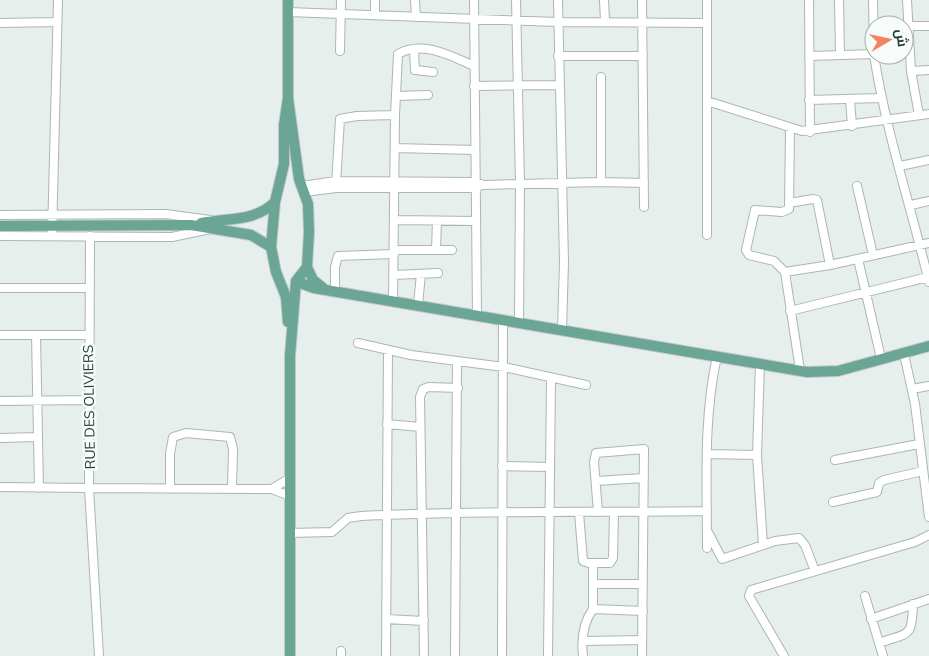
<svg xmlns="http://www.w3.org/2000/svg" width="929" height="656" viewBox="0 0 929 656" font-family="Mulish,Cairo,sans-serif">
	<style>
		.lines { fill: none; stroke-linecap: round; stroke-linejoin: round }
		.minor-casing { stroke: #a8b8b2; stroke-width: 10 }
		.major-casing { stroke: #c2cac8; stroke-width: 12 }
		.minor { stroke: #fff; stroke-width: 8 }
		.major { stroke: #6aa596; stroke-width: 10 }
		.labels { text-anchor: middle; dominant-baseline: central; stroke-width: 5; stroke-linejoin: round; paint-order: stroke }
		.street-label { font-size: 14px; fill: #24423a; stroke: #f7fbf9 }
	</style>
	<rect width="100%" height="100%" fill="#e6efeb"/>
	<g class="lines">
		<g class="minor-casing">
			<path id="minor" d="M415,0L416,17
				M474,0L477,315
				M516,0L520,184L519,322
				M558,0L564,262L562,329
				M604,0L605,21
				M642,0L644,207
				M707,0V235
				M809,0L810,132
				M839,0L840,55
				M873,0L874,52
				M907,0L911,71L919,115
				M288,12L558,22L707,23
				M375,15V0
				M0,23L57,22
				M909,26H929
				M340,51L341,0
				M414,51L415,70L433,72
				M874,55C886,132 911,207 929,282
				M558,56H643
				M809,56L874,54
				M911,71L929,70
				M474,86L559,85
				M397,96L428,95
				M850,99L852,126
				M809,100L881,98
				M707,101L802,131L929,114
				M395,148L475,150
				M900,166L929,160
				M601,182L644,183
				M336,184L340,119L357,116L395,115
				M301,186L336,181L476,182L483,185L601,182V77
				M857,186L873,255
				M305,192L336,188H476L480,186
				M789,203L813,199L817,200L830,265
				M911,205L929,201
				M0,215L166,214L210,220
				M395,220L476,221
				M0,236L172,237L210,229
				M52,236L58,0
				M394,250H436L437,221
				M436,250H452
				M858,259L880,354
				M785,272L774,261L749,255L746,250L755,210L782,212L789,209L790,128
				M393,275L438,273
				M0,288H88
				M335,290V267L338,256L394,254
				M393,300L395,115L398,54C423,40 451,56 474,66
				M418,305L421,274
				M790,311L928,277
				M0,335H88
				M36,335L39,488
				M358,343L411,355L457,361
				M904,354L915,404L929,517
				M800,370L785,272L830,265L929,243
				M912,389L929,386
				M0,401L90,400
				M387,424L420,427
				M0,438L38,437
				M707,454L757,455L760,363
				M757,455L763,545
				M835,460L919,444
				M502,466L550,467
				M596,481L644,478
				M0,487L89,488L90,236
				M170,489V454L173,437L186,433L230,437L233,449L232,489
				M272,489L290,478
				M833,502L877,492L879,483L884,480L923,471
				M598,512L594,462L596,453L644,449L642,656
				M579,513L583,561L589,563H610L613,558L614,512
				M708,532L722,559L775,541L799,538L805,545L815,571
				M289,533L332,532L348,518L361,516C476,510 592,513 707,511
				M707,548C707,484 703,420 717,356
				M593,563V609L643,611
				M594,584H643
				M865,596L883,656
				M386,619L424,621
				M871,619L929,599
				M583,641L642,640
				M879,643C909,632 912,639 913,604
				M341,651V656
				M99,656L89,488L272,489L289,496
				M386,656L388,350
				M424,656L420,397L423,389L429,387L458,388
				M455,656L457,361L504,367L586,385
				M502,656L503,319
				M548,656L551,379
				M583,656C581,639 583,623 593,609
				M784,656L749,596L751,590L915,542L929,535"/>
		</g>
		<g class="major-casing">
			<path id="major" d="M288,98L299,179L308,204L309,232L307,267L296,281L290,356V656
				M201,223C227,218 255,222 275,202
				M0,226L191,225L251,235L271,247
				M307,267L313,280L323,288
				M298,279L303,284L314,288L807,372L838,371L929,346
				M288,322L286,297L276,272L271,247L275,202L284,164V125L288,98V0"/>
		</g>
		<use href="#minor" class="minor"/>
		<use href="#major" class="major"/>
	</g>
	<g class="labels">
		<g class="street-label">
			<text transform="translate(89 407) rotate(-91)">RUE DES OLIVIERS</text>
		</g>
	</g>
	<g transform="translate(889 40) rotate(81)"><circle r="24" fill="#f7fbf9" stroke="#a3b1ad"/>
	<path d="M0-4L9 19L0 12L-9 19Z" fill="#f4845f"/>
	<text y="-8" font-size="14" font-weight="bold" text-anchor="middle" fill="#24423a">ش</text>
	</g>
</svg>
